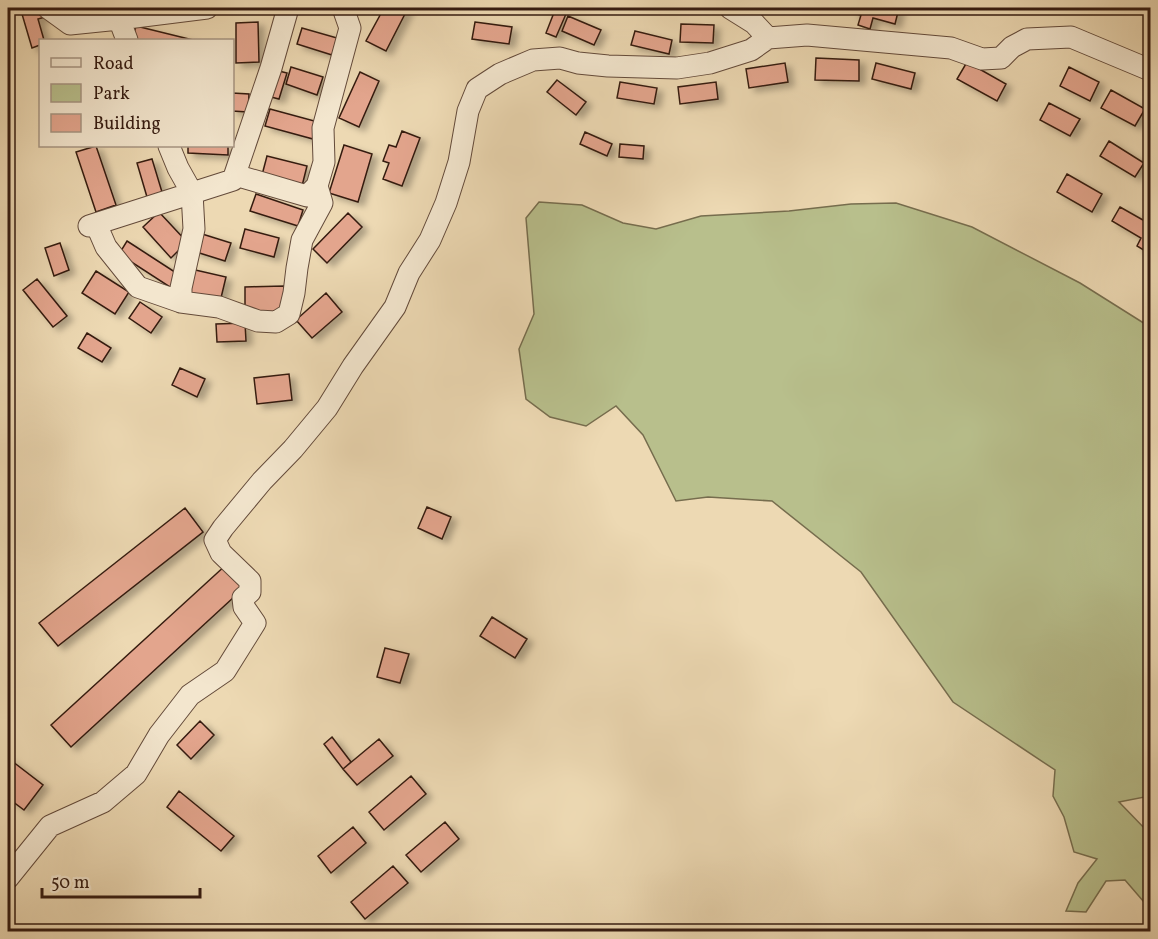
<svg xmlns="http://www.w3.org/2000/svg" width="1158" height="939" viewBox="0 0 1158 939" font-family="Vollkorn,serif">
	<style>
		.green { fill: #b8bf8c; stroke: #766d4e; stroke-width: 1.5 }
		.building { fill: #e3a58d; stroke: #351b11; stroke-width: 1.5; filter: url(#shadow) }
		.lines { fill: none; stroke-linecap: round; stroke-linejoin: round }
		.minor-casing { stroke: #634a3a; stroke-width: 23 }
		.minor { stroke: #f3e6ce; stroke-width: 21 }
	</style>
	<defs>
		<filter id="shadow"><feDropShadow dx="6" dy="4" stdDeviation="3" flood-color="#0004"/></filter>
	</defs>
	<rect width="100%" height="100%" fill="#edd9b3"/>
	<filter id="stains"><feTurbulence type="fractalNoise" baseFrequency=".00333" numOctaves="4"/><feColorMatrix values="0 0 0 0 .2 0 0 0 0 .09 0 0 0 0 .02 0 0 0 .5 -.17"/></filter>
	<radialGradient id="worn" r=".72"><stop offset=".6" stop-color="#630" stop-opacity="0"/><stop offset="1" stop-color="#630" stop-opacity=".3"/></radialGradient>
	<path class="green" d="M539,202L582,205L623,223L656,229L701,216L789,211L851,204L896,203L972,227L1080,283L1150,327V796L1119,802L1150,834V909L1125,880L1106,881L1086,912L1066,911L1078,883L1097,859L1074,852L1064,817L1053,796L1055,770L953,702L861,572L772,501L708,497L676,501L643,435L616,406L586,426L550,417L526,399L519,349L534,314L526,218Z"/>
	<path class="building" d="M84,8H108V9L84,12Z
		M384,8H408L386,51L366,41Z
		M854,8H899L895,24L873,18L870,29L858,25L861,15L853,13Z
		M42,9L45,17L38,19L44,40H40V45L32,48L22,14Z
		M555,10L566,14L556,37L546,33Z
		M568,16L601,30L594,45L562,31Z
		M258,22L259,62L236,63V23Z
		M475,22L512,27L509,44L472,39Z
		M681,24L714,25L713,43L680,42Z
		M136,26L193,40H132Z
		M302,28L337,38L332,55L297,44Z
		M635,31L672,40L669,54L631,45Z
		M816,58L859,60V81L815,80Z
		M967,62L1006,84L997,101L957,79Z
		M785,63L788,82L749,88L746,69Z
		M876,63L915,73L911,89L872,79Z
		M291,67L323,77L317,95L286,84Z
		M1069,67L1099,82L1090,101L1060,86Z
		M275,70L287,73L279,99L267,96Z
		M360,72L379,81L359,127L339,118Z
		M557,80L586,102L576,115L547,92Z
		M620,82L657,88L654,104L617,98Z
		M716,82L718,99L680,104L678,87Z
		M1111,90L1145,109L1135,126L1101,108Z
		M232,93L249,94L248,112L232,111Z
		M1049,103L1080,119L1070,136L1040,120Z
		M270,109L318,122L313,139L265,126Z
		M402,131L420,138L402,186L383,179L389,163L383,161L389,145L396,147Z
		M585,132L612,144L607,156L580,144Z
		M1109,141L1144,163L1135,177L1100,156Z
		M620,144L644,146L643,159L619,157Z
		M344,145L372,154L358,202L329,193Z
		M96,146L116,205L96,212L76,152Z
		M188,146H228V155L188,153Z
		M267,156L307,166L302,186L262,175Z
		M152,159L162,192L147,197L137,163Z
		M1067,174L1102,194L1092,212L1057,192Z
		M256,194L303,210L298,226L250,211Z
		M1120,207L1150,224V254L1137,246L1141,238L1112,221Z
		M159,212L187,242L171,258L143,227Z
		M348,213L362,227L327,263L313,249Z
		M245,229L279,238L274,257L240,248Z
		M199,233L231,243L225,261L193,251Z
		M127,241L181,276L173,289L119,254Z
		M60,243L69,270L54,276L45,248Z
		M191,269L226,277L220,302L185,293Z
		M96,271L129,292L115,314L82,293Z
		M37,279L67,316L53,327L23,290Z
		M284,286V312H245V287Z
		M326,293L342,312L312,338L296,320Z
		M140,302L162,317L151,333L129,318Z
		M245,323L246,341L217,342L216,324Z
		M87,333L111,348L102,362L78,348Z
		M180,368L205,379L197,397L172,385Z
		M289,374L292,400L257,404L254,378Z
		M427,507L451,517L442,539L418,528Z
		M185,508L203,532L58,646L39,623Z
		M227,564L247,585L71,747L51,725Z
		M492,617L527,639L515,658L480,636Z
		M385,648L409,654L400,683L377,677Z
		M200,721L214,735L191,759L177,745Z
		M332,737L351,762L343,769L324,744Z
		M379,739L393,756L357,785L343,769Z
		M8,758L43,785L24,810L8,798Z
		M411,776L426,794L384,830L369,812Z
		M179,791L234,836L221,851L167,807Z
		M445,822L459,839L421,872L406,855Z
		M353,827L366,843L331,873L318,856Z
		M393,866L408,883L365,919L351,902Z"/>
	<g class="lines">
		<g class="minor-casing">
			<path id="minor" d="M48,8L70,24L119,19L207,8
				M730,8L754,23L768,38
				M119,19L127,40
				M169,146L178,168L192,193L194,229L181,288V302
				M235,175L307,196L317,186L324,162L323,128L350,28L343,8
				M96,224L106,247L138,287L181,302L219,307L258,321L276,322L289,314L294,293L297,268L302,240L322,203L317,186
				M89,226L233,180L271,68L288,8
				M8,878L50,826L103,802L136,774L159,735L190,695L225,671L255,623L244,607L243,598L250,592V581L221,553L215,540L223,528L262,481L293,449L327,408L353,366L395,307L409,273L430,240L446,203L459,162L468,111L477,89L500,74L533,60L560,58L578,63L608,66L677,68L710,63L751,50L768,38L807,35L951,48L982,59L1001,58L1012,47L1027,39L1071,37L1150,70"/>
		</g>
		<use href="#minor" class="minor"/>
	</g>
	<rect width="1158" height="939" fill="none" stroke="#edd9b3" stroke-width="30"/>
	<rect x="9" y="9" width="1140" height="921" fill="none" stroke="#351b11" stroke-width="3"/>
	<rect x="15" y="15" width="1128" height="909" fill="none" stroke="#351b11" stroke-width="1.5"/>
	<rect x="39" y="39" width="195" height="108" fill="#f3e6ce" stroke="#a79582" stroke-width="1.5"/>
	<rect x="51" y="58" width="30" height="9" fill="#f3e6ce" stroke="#a79582" stroke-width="1.5"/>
	<text x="93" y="69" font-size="18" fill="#351b11">Road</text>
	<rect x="51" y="84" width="30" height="18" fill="#b8bf8c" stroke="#a79582" stroke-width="1.5"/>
	<text x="93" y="99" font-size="18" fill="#351b11">Park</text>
	<rect x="51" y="114" width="30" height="18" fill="#e3a58d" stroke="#a79582" stroke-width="1.5"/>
	<text x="93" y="129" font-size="18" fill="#351b11">Building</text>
	<path d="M42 888v9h158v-9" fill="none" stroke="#351b11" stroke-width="3"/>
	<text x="51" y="888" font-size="18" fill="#351b11" stroke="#f3e6ce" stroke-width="4.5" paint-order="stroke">50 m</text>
	<rect width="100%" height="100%" filter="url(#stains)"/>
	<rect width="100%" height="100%" fill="url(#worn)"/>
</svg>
